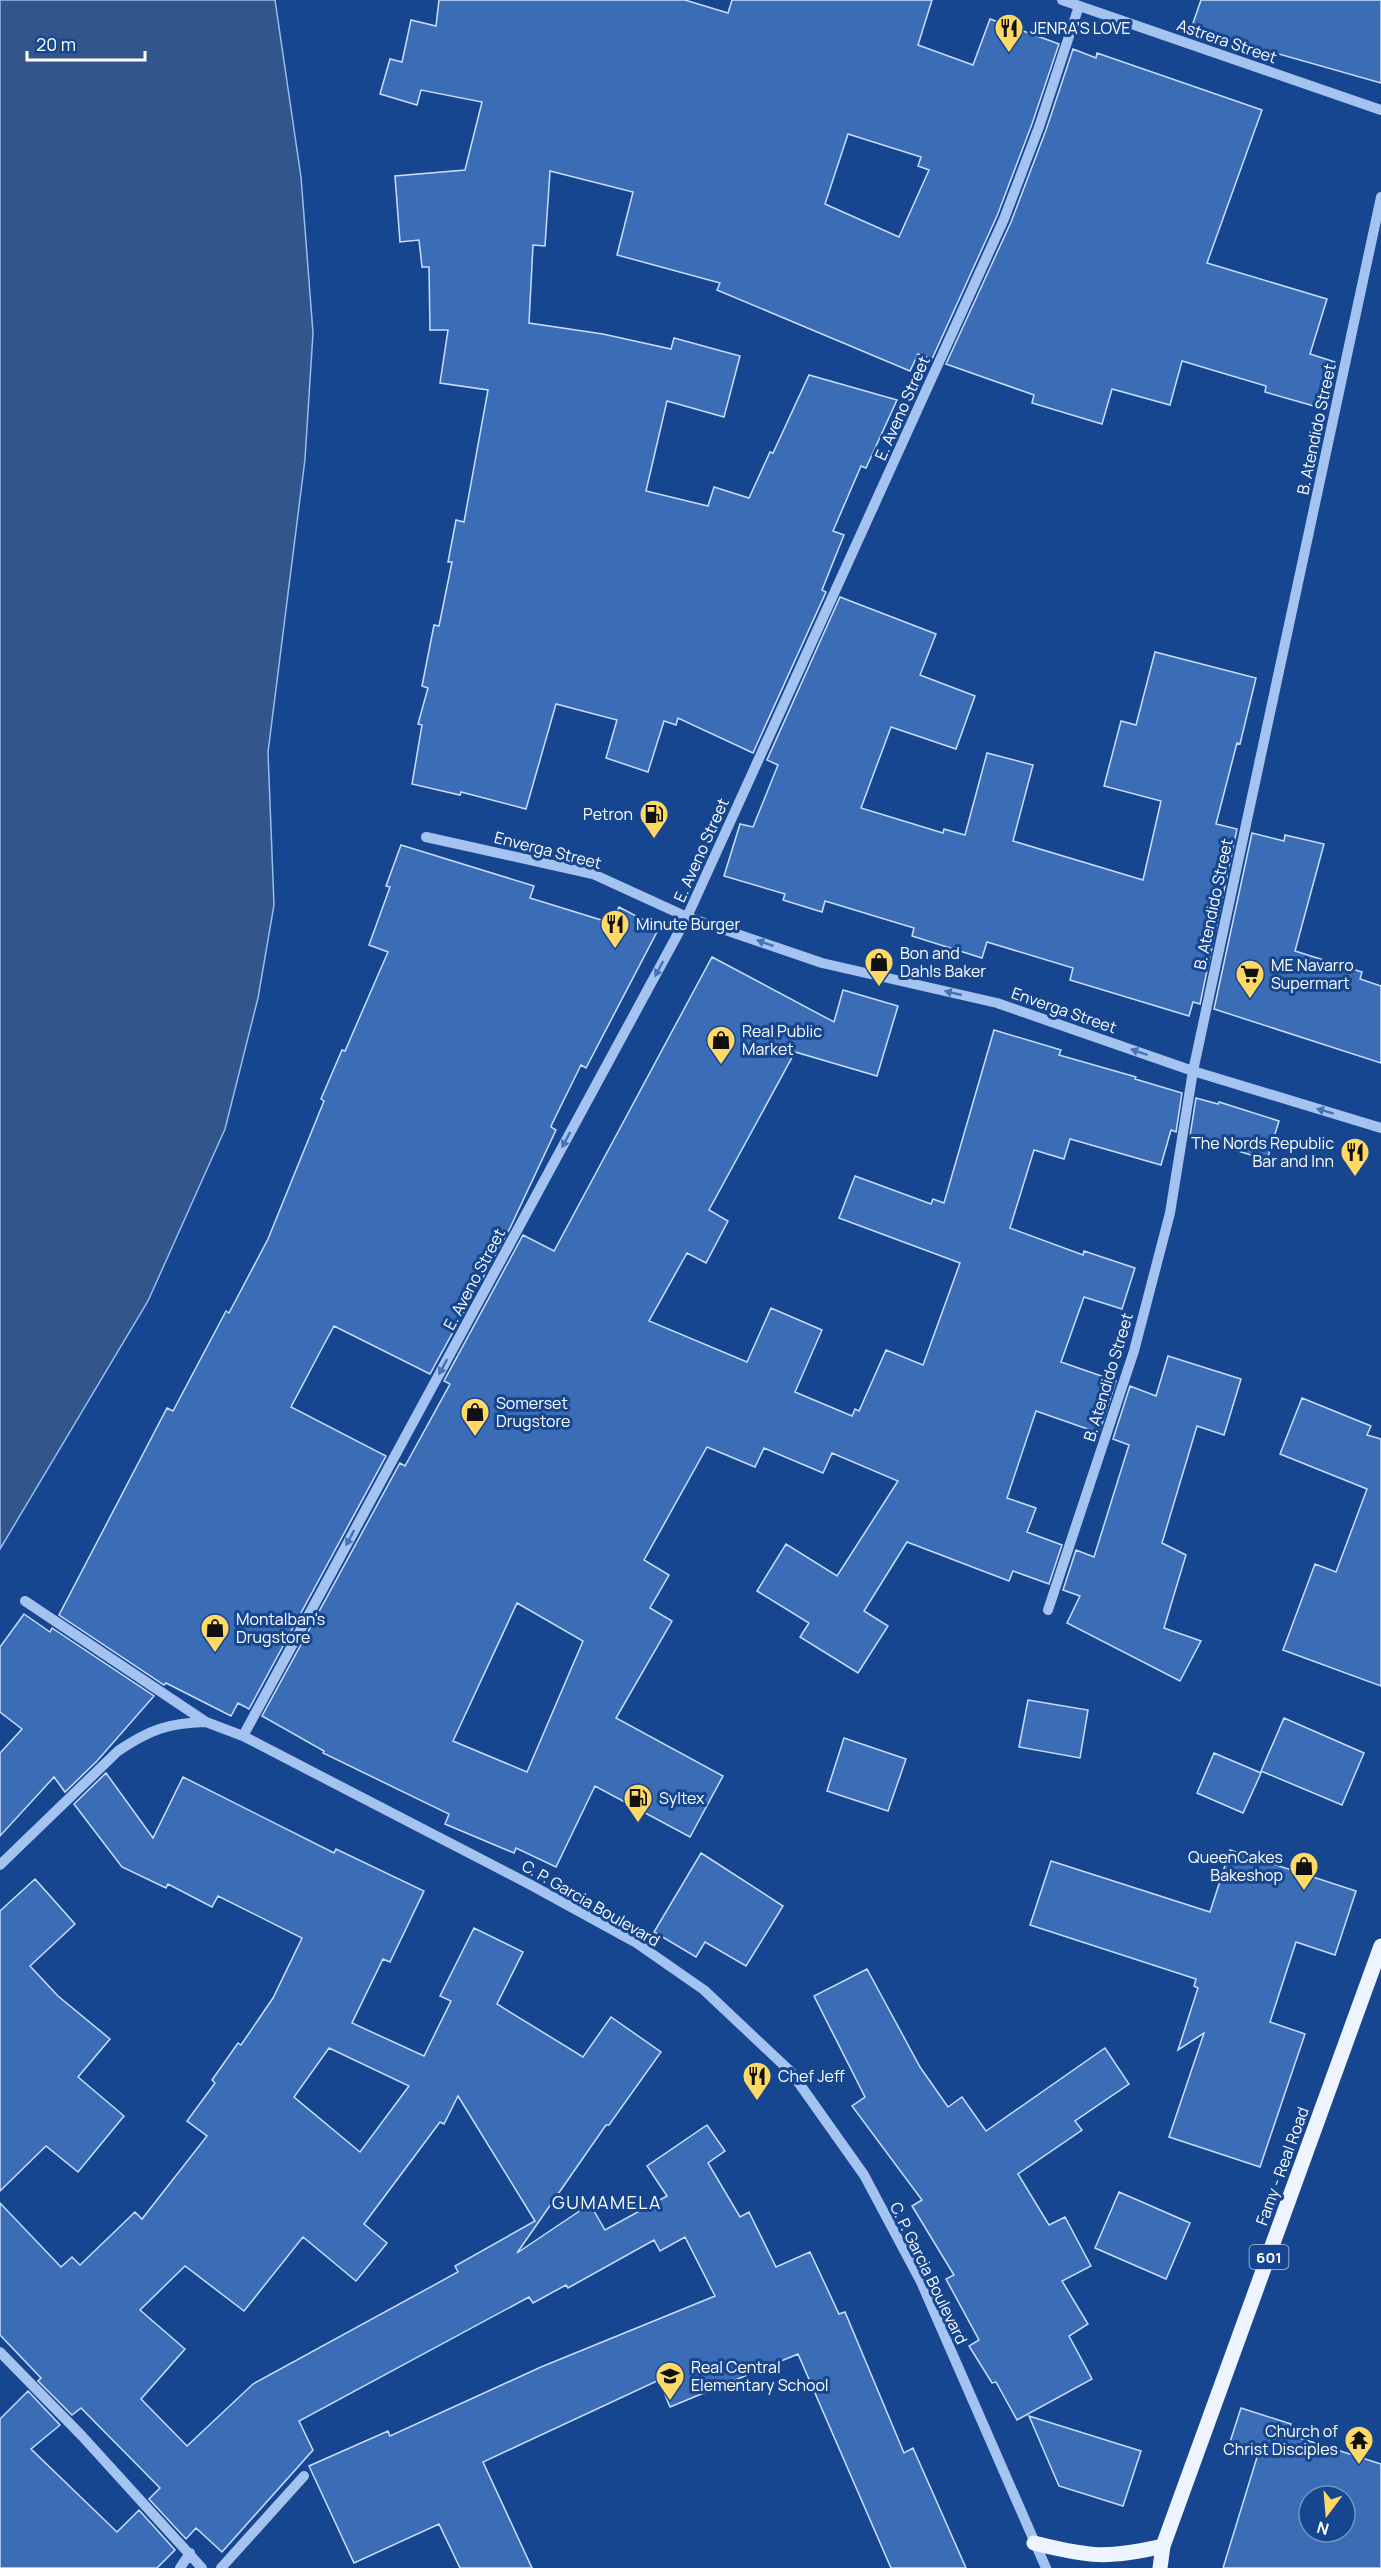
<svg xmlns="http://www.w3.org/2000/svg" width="1381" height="2568" viewBox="0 0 1381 2568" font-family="Manrope,sans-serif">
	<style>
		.water { fill: #32558b; stroke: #96bdf2; stroke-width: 1.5 }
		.building { fill: #3b6db6; stroke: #cadefb; stroke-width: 1.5; fill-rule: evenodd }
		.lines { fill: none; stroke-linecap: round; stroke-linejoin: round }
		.minor { stroke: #a4c3f0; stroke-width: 10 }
		.major { stroke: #edf3ff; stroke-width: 15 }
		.oneway { fill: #4872b2 }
		.labels { text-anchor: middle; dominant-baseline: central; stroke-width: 6; stroke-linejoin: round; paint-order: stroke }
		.shield { fill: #174690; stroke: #b9c8de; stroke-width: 1.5 }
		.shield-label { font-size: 15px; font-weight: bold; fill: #fff }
		.poi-label { font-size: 16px; fill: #fff; stroke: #174690; text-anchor: start }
		.street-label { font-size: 16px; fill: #fff; stroke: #174690 }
		.neighbourhood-label { font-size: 18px; letter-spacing: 1.5px; fill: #fff; stroke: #174690 }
	</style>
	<rect width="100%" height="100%" fill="#174690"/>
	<path class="water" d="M0,0H275L301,177L313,333L305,459L268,752L274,905L258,998L225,1129L148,1301L0,1549Z"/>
	<path class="building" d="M439,0H685L728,13L732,0H932L918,45L973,65L990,19L1059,44L1032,124L997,216L932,359L918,354L910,371L717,290L720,283L617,255L633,192L550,171L545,246L533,245L529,323L603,334L671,349L674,338L740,356L724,417L667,401L646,491L708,506L714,487L749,498L770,452L773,453L809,375L897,400L866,468L861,466L833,531L844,535L822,590L826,592L753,753L678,718L676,725L664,721L648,772L606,758L617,720L556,704L526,809L461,792L460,795L412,784L422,725L418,724L428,688L422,686L434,625L439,626L452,562H448L456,520L464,522L488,390L440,383L448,330H430L429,267H422L419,240L400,242L395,176L465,170L482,102L421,90L417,105L380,94L390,59L402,62L411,20L436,26ZM848,134L921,157L918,166L929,170L899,237L825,204Z
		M1201,0H1381V83L1191,29Z
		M1073,49L1096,58L1097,53L1262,110L1207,263L1327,299L1310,354L1335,362L1321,408L1265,392L1266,386L1182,361L1170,405L1112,389L1102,424L1032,403L1034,395L946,364L1011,222L1046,130Z
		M840,597L936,634L920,675L975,696L956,749L891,727L861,808L943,833L944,829L965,835L987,753L1033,765L1013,841L1143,880L1161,801L1104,786L1121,721L1136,725L1155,652L1256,678L1240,744L1237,743L1216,824L1237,829L1200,1004L1193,1002L1189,1016L1070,980L1073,968L987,942L982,958L912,936L914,928L825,901L822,912L783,900L785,894L724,876L740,824L753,827L778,765L767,760Z
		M1252,833L1284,841L1285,835L1324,844L1295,951L1362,972L1360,979L1381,986V1063L1214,1009Z
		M401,845L534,886L530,898L611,923L619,907L659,928L586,1068L581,1065L552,1124L551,1127L556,1130L510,1228L430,1374L334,1326L320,1352L291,1407L386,1456L249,1709L238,1703L231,1716L166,1683L164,1685L59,1615L167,1408L173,1411L226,1311L229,1313L268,1239L324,1101L321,1099L342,1050L345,1051L388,952L369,945L390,887L386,886Z
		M712,957L834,1022L843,990L898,1006L877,1076L795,1052L709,1210L728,1221L706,1263L687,1253L649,1321L747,1362L771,1308L822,1330L795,1392L852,1416L855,1409L859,1411L886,1350L923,1365L960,1263L839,1218L855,1176L931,1204L933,1199L944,1203L994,1030L1061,1050L1059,1055L1136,1077L1135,1079L1182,1093L1176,1132L1171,1130L1161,1165L1070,1139L1064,1159L1034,1150L1010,1228L1083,1255L1084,1251L1135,1268L1122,1309L1084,1297L1061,1362L1116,1381L1099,1433L1036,1411L1007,1498L1036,1508L1027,1532L1062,1545L1049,1584L1013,1571L1009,1581L907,1542L864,1611L888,1626L858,1673L800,1637L809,1623L757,1591L786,1544L837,1576L898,1481L832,1453L823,1473L764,1448L755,1467L707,1447L644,1560L669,1575L650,1608L672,1621L616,1718L723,1776L690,1837L595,1786L556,1867L516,1848L514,1853L445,1824L449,1814L323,1753L324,1751L262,1716L400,1463L405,1466L450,1384L444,1381L523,1235L554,1251ZM517,1603L583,1641L527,1772L453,1741Z
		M1196,1098L1218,1104L1219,1102L1279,1121L1267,1160L1190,1136Z
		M1168,1356L1241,1379L1224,1435L1197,1426L1162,1543L1186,1555L1164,1628L1201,1641L1180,1681L1067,1623L1080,1596L1063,1590L1076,1550L1094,1557L1129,1445L1113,1439L1130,1386L1156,1396Z
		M1302,1398L1371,1426L1367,1435L1381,1439V1686L1283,1650L1315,1564L1336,1572L1367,1489L1280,1454Z
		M24,1614L50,1632L52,1628L154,1696L97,1761L65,1792L54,1777L0,1836V1753L22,1729L0,1712V1647Z
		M1028,1700L1088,1710L1080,1758L1019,1747Z
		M1284,1718L1364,1753L1342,1805L1261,1771Z
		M844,1738L906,1759L888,1811L827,1791Z
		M1214,1753L1261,1773L1243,1813L1197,1793Z
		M106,1773L153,1838L183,1777L334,1853L336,1849L424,1891L390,1962L383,1959L352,2023L424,2056L451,2001L440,1996L474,1928L523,1952L497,2004L583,2057L611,2017L661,2052L609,2125H606L517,2253L590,2204L605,2230L667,2196L647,2166L707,2125L725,2151L708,2163L740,2217L749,2212L776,2267L810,2252L839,2314L845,2312L904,2453L913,2448L966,2568H891L798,2354L670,2407L659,2380L483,2462L532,2568H460L439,2524L354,2563L309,2466L388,2431L390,2436L541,2367L715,2296L685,2237L660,2251L654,2240L568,2288L566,2285L533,2303L529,2297L299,2421L313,2450L222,2552L196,2528L186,2539L149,2499L160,2488L81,2408L72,2415L38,2381L41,2378L0,2335V2203L61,2267L72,2257L80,2265L135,2212L142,2219L207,2136L187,2121L215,2083L212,2080L238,2043L241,2045L273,1998L302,1938L218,1896L212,1907L168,1884L166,1888L122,1867L74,1804ZM329,2048L409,2086L360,2152L294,2097ZM458,2096L535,2221L455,2266L458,2272L253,2384L187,2446L141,2399L185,2349L140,2310L185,2266L244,2311L303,2237L356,2281L387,2243L364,2224L440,2122L444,2124Z
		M1230,1850L1356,1891L1335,1955L1296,1942L1270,2022L1305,2034L1260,2167L1169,2137L1204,2033L1178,2050L1198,1988L1194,1986L1196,1979L1030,1925L1051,1861L1210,1912Z
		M701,1853L783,1906L746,1966L705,1942L696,1957L654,1932Z
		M35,1879L75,1924L30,1966L58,1996L110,2039L78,2077L124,2116L78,2172L46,2146L0,2191V1911Z
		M867,1969L920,2067L948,2107L962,2097L986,2131L1105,2048L1129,2084L1075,2121L1082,2130L1018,2174L1049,2225L1065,2217L1091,2266L1062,2281L1088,2324L1069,2336L1092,2379L1017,2420L996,2382L992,2383L969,2346L979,2340L946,2279L954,2275L912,2206L922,2200L852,2106L865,2097L814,1996Z
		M1119,2192L1190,2223L1166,2279L1095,2248Z
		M28,2391L60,2425L31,2449L117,2532L139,2510L175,2550L157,2568H0V2419Z
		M1241,2408L1291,2424L1287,2434L1381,2464V2568H1223L1258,2454L1229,2445ZM1309,2496H1345V2532H1309Z
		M1029,2416L1141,2451L1123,2506L1059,2486Z"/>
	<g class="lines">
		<path class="minor" d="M1062,0L1381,110
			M426,837L593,874L687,917L822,963L997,1003L1193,1071L1381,1128
			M25,1601L206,1722L243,1736L531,1885L635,1942L704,1990L791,2072L864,2175L921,2282L1046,2568
			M1048,1610L1134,1351L1170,1213L1193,1071L1381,197
			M243,1736L687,917L1004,219L1039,127L1079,6
			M0,1865L118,1751C149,1730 168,1723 205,1722
			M0,2352L82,2436L202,2568
			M180,2568L190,2553
			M221,2568L304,2476"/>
		<path class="major" d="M1034,2543C1089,2557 1108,2559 1163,2546
			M1160,2568L1163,2546L1381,1946"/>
	</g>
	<defs><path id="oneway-solid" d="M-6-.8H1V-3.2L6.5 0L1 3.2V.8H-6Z" transform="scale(1.5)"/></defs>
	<g class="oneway">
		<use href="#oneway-solid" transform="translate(765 943) rotate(-161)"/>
		<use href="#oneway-solid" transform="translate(659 969) rotate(118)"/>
		<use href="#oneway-solid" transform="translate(953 993) rotate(-167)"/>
		<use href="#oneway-solid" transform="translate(1139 1052) rotate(-161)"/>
		<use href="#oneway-solid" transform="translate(1325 1111) rotate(-163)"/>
		<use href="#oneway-solid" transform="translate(566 1140) rotate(118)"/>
		<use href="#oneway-solid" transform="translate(443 1367) rotate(118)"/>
		<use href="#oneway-solid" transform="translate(350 1538) rotate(118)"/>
	</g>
	<defs>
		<g id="restaurant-pin" transform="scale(1.5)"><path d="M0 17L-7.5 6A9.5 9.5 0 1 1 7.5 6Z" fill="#ffd963" stroke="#174690"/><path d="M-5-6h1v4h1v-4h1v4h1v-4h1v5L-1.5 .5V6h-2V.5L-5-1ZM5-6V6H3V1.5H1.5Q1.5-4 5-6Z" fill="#111"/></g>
		<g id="fuel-pin" transform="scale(1.5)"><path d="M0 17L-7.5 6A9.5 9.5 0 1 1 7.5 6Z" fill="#ffd963" stroke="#174690"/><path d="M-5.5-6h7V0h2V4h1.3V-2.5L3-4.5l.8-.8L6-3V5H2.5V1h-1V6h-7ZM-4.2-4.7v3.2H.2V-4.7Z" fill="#111"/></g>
		<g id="shop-pin" transform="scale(1.5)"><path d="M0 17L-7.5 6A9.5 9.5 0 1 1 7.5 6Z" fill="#ffd963" stroke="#174690"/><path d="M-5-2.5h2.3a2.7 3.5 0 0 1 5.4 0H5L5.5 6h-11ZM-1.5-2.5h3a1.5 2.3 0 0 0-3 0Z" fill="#111"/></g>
		<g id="supermarket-pin" transform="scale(1.5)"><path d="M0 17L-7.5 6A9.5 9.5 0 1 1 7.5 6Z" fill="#ffd963" stroke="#174690"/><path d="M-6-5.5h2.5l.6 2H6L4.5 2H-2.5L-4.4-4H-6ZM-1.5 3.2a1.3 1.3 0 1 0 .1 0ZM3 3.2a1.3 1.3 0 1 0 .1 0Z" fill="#111"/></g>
		<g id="school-pin" transform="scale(1.5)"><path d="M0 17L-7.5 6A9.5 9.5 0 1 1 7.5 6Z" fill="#ffd963" stroke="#174690"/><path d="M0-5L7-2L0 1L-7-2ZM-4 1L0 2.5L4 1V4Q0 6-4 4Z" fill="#111"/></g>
		<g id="temple-pin" transform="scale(1.5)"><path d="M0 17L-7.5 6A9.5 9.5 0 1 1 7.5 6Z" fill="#ffd963" stroke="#174690"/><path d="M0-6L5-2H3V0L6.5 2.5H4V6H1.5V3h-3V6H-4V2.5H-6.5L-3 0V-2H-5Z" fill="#111"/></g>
	</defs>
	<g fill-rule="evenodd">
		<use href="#restaurant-pin" x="1009" y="28"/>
		<use href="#fuel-pin" x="654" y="814"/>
		<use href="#restaurant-pin" x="615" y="924"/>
		<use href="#shop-pin" x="879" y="962"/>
		<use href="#supermarket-pin" x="1250" y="974"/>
		<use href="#shop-pin" x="721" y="1040"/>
		<use href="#restaurant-pin" x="1355" y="1152"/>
		<use href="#shop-pin" x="475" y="1412"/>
		<use href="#shop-pin" x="215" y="1628"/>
		<use href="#fuel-pin" x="638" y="1798"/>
		<use href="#shop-pin" x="1304" y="1866"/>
		<use href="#restaurant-pin" x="757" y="2076"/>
		<use href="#school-pin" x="670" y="2376"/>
		<use href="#temple-pin" x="1359" y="2440"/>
	</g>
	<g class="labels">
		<rect class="shield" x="1249.5" y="2245" width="39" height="24" rx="4.5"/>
		<g class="shield-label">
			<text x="1269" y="2257">601</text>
		</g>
		<g class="poi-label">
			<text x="1030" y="28">JENRA’S LOVE</text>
			<text x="633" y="814" text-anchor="end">Petron</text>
			<text x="636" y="924">Minute Burger</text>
			<text x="900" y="953">Bon and<tspan x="900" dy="18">Dahls Baker</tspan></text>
			<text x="1271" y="965">ME Navarro<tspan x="1271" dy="18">Supermart</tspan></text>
			<text x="742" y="1031">Real Public<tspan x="742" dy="18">Market</tspan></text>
			<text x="1334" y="1143" text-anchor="end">The Nords Republic<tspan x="1334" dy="18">Bar and Inn</tspan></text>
			<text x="496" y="1403">Somerset<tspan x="496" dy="18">Drugstore</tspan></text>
			<text x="236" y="1619">Montalban's<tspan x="236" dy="18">Drugstore</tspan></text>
			<text x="659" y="1798">Syltex</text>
			<text x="1283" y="1857" text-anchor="end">QueenCakes<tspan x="1283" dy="18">Bakeshop</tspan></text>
			<text x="778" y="2076">Chef Jeff</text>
			<text x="691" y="2367">Real Central<tspan x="691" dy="18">Elementary School</tspan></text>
			<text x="1338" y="2431" text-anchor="end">Church of<tspan x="1338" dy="18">Christ Disciples</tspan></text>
		</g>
		<g class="street-label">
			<text transform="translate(1227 41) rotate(19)">Astrera Street</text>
			<text transform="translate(902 408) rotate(-66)">E. Aveno Street</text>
			<text transform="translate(1316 429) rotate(-78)">B. Atendido Street</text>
			<text transform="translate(548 850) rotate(14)">Enverga Street</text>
			<text transform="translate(701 850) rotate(-66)">E. Aveno Street</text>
			<text transform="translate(1213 904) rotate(-78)">B. Atendido Street</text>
			<text transform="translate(1064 1010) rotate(19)">Enverga Street</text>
			<text transform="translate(474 1279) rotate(-62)">E. Aveno Street</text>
			<text transform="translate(1108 1377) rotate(-73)">B. Atendido Street</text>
			<text transform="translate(591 1903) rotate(30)">C. P. Garcia Boulevard</text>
			<text transform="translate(1282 2166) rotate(-70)">Famy - Real Road</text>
			<text transform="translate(929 2273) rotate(64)">C. P. Garcia Boulevard</text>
		</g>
		<g class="neighbourhood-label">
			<text x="607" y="2202">GUMAMELA</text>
		</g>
	</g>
	<g transform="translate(1327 2514) rotate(196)"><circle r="28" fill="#174690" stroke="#7490bc" stroke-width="1.5"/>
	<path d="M0-4.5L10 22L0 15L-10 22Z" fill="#ffd963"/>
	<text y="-9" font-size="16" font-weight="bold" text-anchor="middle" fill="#ffffff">N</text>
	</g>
	<path d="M27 51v9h118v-9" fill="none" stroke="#ffffff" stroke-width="3"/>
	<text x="36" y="51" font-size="18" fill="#ffffff" stroke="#174690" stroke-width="4.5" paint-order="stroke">20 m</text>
</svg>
